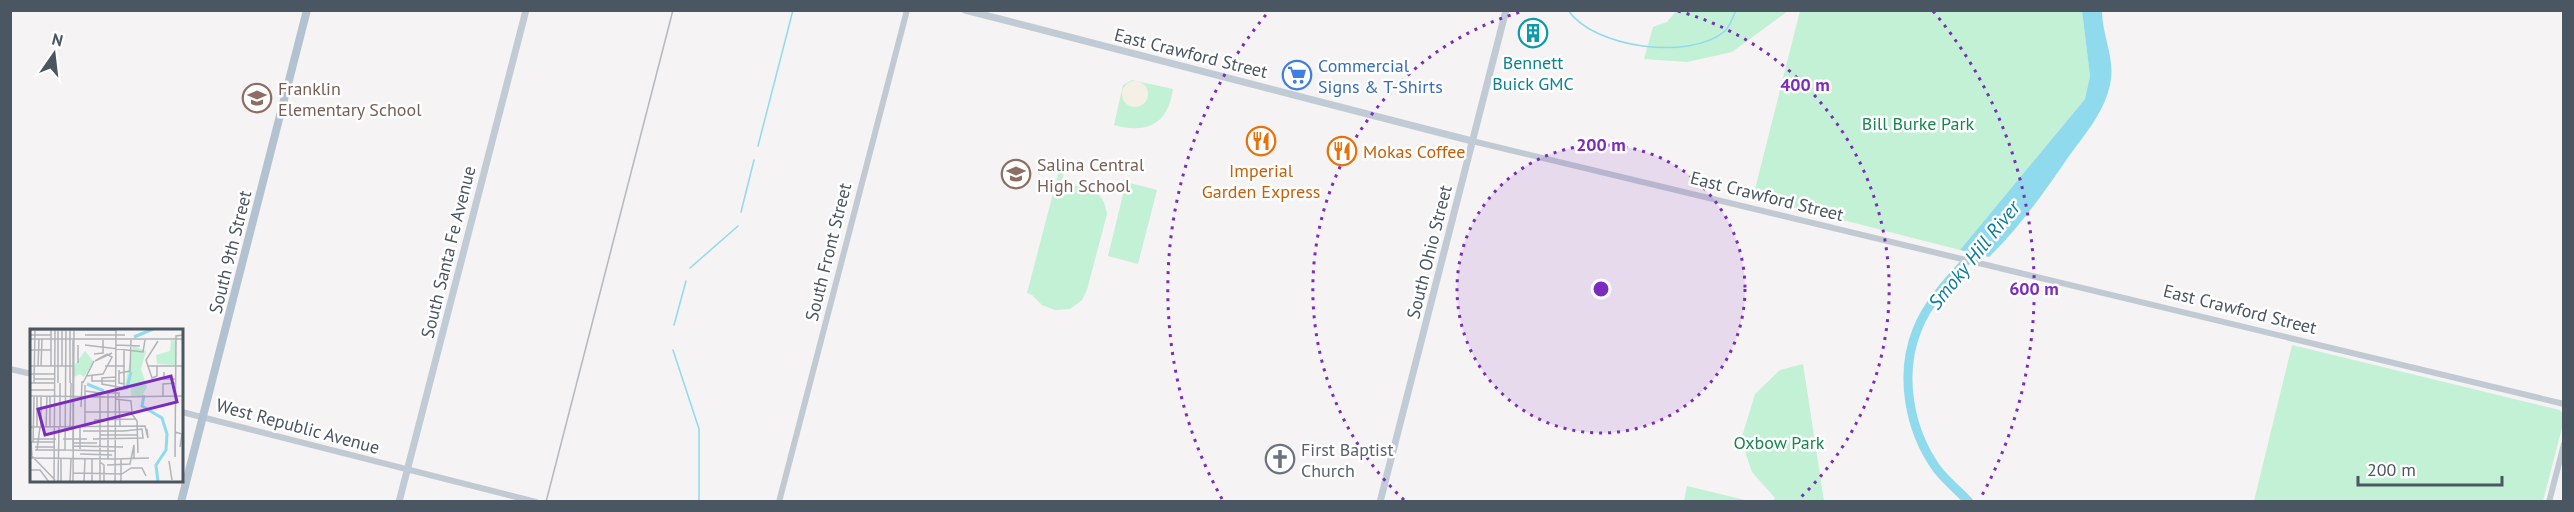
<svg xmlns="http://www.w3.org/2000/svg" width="2574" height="512" viewBox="0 0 2574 512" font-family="'PT Sans',sans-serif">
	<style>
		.green { fill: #c3f1d5 }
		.sand { fill: #f5f0e5 }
		.water { fill: #90daee }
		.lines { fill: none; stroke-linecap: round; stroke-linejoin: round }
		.stream { stroke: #90daee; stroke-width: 1.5 }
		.river { stroke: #90daee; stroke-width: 9 }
		.tertiary { stroke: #c1cad2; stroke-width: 6 }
		.secondary { stroke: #c1cbd6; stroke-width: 7 }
		.primary { stroke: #b3c2d1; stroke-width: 8 }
		.rail { stroke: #b5b8bd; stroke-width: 1.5 }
		.ring { fill: none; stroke: #7b2cbf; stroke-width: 3; stroke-dasharray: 3 6 }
		.labels { text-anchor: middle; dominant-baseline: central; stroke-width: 5; stroke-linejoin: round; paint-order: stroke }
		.street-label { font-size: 18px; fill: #4a5661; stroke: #fff }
		.culture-label { font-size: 18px; fill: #0d838f; stroke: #fff }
		.shop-label { font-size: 18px; fill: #366cbe; stroke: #fff; text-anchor: start }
		.education-label { font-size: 18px; fill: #785e54; stroke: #fff; text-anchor: start }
		.park-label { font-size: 18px; fill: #17864f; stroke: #fff }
		.food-label { font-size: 18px; fill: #c56008; stroke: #fff; text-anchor: start }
		.worship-label { font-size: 18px; fill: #5b616d; stroke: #fff; text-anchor: start }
		.water-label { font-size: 20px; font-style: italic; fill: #0c7c9b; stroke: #fff }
		.inset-river { fill: none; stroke: #90daee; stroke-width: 3 }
		.inset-road { fill: none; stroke: #b1b4b9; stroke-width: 1.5 }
		.view { fill: #7b2cbf; fill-opacity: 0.15; stroke: #7b2cbf; stroke-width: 3 }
		.inset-edge { fill: none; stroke: #4a5661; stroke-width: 3 }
		.centre { fill: #7b2cbf; stroke: #fff; stroke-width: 3 }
		.ring-label { font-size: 18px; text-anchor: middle; font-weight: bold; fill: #7b2cbf; stroke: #fff; stroke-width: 5; stroke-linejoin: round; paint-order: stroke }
	</style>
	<rect width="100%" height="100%" fill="#f5f3f3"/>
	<path class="green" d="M1676,11V10L1788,11L1732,52L1687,62L1644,59L1653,27L1667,22Z
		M1800,11H2082L2090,76L2085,99L1960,250L1753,197Z
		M1132,80L1173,89C1168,125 1146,134 1114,125L1123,85Z
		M1061,163L1066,164L1060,190C1081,180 1104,188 1107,214L1087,290L1082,300L1070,309L1055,310L1042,305L1032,295L1027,293Z
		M1126,182L1157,190L1138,264L1108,256Z
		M2292,345L2560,410L2563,415V424L2543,501H2254Z
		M1803,364L1824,501H1773L1775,498L1752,472L1741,440L1755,394L1780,370Z
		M1687,486L1749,501H1684Z"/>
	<path class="sand" d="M1122 94a13 13 0 1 1 26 0a13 13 0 1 1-26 0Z"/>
	<path class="water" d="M2082,11H2102C2102,33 2114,57 2111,79C2107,110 2084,135 2067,159C2043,194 2019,228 1989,257L1960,250L2085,99L2090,76Z"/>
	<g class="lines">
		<path class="stream" d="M1568,10C1593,48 1690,61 1725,31C1730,26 1733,17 1736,10
			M758,146L793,10
			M741,212L754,160
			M690,268L738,226
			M674,325L686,281
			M673,350L699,429V502"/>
		<path class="river" d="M1969,502C1959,491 1946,481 1937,469C1909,430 1899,375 1917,330C1930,297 1957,272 1980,246"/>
		<path class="tertiary" d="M1472,141L2564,404
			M10,369L32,374
			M182,412L536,502
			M779,502L907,10
			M2549,502L2564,444"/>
		<path class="secondary" d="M965,10L1472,141
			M399,502L526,10
			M1380,502L1506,10"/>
		<path class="primary" d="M181,502L307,10"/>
		<path class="rail" d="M546,502L673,10"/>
	</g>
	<circle cx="1601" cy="289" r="144" fill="#7b2cbf" fill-opacity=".12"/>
	<g class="ring">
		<circle cx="1601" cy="289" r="144"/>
		<path d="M1404 500A289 289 0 0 1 1524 11M1678 11A289 289 0 0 1 1798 500"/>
		<path d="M1222 499A433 433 0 0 1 1269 11M1933 11A433 433 0 0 1 1980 499"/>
	</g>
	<defs>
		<g id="building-ring" transform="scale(1.5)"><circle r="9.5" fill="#fff" stroke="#0f9aa8" stroke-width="1.5"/><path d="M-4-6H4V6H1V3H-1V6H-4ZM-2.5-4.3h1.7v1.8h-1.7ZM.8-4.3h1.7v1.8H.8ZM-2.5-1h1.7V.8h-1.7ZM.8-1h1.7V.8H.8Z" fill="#0f9aa8"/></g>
		<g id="supermarket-ring" transform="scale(1.5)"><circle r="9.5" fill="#fff" stroke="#3f7fe0" stroke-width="1.5"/><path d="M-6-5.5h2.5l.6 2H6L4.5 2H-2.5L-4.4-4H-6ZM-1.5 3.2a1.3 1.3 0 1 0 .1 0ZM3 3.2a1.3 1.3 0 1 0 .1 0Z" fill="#3f7fe0"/></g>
		<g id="school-ring" transform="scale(1.5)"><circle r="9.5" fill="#fff" stroke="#8d6e63" stroke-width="1.5"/><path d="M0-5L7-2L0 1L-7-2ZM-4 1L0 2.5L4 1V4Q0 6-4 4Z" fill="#8d6e63"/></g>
		<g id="restaurant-ring" transform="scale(1.5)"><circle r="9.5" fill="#fff" stroke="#e8710a" stroke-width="1.5"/><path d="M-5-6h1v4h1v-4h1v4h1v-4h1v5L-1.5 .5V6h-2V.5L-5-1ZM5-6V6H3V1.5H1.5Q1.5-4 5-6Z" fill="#e8710a"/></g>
		<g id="church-ring" transform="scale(1.5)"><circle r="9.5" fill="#fff" stroke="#6b7280" stroke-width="1.5"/><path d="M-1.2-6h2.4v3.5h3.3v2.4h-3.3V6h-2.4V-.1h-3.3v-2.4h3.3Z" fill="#6b7280"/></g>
	</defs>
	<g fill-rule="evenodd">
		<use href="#building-ring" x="1533" y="33"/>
		<use href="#supermarket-ring" x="1297" y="75"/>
		<use href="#school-ring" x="257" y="98"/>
		<use href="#restaurant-ring" x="1261" y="141"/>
		<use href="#restaurant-ring" x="1342" y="151"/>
		<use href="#school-ring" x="1016" y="174"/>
		<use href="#church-ring" x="1280" y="459"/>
	</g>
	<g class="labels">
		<g class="street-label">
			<text transform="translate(1191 53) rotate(14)">East Crawford Street</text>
			<text transform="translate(1767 196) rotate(14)">East Crawford Street</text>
			<text transform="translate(230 252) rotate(-76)">South 9th Street</text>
			<text transform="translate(448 252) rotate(-76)">South Santa Fe Avenue</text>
			<text transform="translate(828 252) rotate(-76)">South Front Street</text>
			<text transform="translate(1429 252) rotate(-76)">South Ohio Street</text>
			<text transform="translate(2240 309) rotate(14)">East Crawford Street</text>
			<text transform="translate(298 426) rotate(15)">West Republic Avenue</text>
		</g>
		<g class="culture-label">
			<text x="1533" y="62">Bennett<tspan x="1533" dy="21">Buick GMC</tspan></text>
		</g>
		<g class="shop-label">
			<text x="1318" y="65">Commercial<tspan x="1318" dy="21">Signs &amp; T-Shirts</tspan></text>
		</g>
		<g class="education-label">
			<text x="278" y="88">Franklin<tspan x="278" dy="21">Elementary School</tspan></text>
			<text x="1037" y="164">Salina Central<tspan x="1037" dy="21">High School</tspan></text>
		</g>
		<g class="park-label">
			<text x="1918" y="123">Bill Burke Park</text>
			<text x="1779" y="442">Oxbow Park</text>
		</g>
		<g class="food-label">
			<text x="1363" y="151">Mokas Coffee</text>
			<text x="1261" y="170" text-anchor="middle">Imperial<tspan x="1261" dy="21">Garden Express</tspan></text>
		</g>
		<g class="worship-label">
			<text x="1301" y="449">First Baptist<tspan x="1301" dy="21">Church</tspan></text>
		</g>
		<g class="water-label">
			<text transform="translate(1974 255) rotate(-51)">Smoky Hill River</text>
		</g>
	</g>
	<g transform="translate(30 329)">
		<rect width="153" height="153" fill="#f5f3f3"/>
		<path d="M141,11L146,12V36L127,35L126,26L140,22ZM103,17L116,22L111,40L117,58L112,67H101V57L94,61ZM55,22L64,33L54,48L50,45L44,48V37Z" fill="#c3f1d5"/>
		<path class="inset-river" d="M104,8L123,0M57,55L74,62M90,60L97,59L101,43M114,66L112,77L132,89L137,105L136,121L126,136L128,153"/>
		<path class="inset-road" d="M0,1H86M0,6H21M55,6H95M0,10H153M43,11V54M55,16L113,23L115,11M86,16L110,17M0,21H21M64,25L73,24V11M65,32L82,24M48,34V16M0,37H44M8,37L9,10M11,37L12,10M21,37V1M32,37V0M75,37H95M117,37H153M127,37V47L122,49L116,31L128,12M89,41V54L95,55M134,43V50H146M89,44L100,42L101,11M0,45H25M56,47L73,45L82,28L77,25L65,32M62,47V52H86M86,48L72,49V55L94,59V21M4,50H25M0,54H24M4,54L5,1M28,54V1M40,54V1M53,54L64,32M0,61H24M153,61V40M55,62L70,64V153M69,64H89V68M0,67L86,68M133,67V55L146,54M86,68L153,67M86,70L101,72L102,85L107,92L108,124M89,70L90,97M51,78L52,52M55,83H101M64,91L105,90M0,98L115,97L118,109L117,100M7,98V67M11,98V67M16,98L17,67M20,98V67M30,98V54M40,98L41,54M55,99V56M53,102H94M145,103L152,105L150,118M70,106H107M3,110H26M33,110H57M63,110L113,109L112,100L94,102M3,113L4,67M43,114H67M43,117L93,118M5,118H24M50,120V99M5,121H24M7,121L10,98M24,121H35L36,0M35,121L85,122M43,121V54M0,125L25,151M50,125L82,126M2,126L1,113H24M145,128L146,7L153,6M0,129L85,130M78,130V64M85,130L119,129M101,130L104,116V129M139,132L142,151M70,133L74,136V153M77,136L100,135L101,130M0,141H10L19,153M43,144L92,145M92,145L101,139H112L116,147M24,153L25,0M28,153L29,98M31,153V130M40,153L41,130M43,153L44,0M54,153L55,130M62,153V130M85,153L86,0M91,153V130"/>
		<path class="view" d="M141,47L147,73L15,106L8,80Z"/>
		<rect width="153" height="153" class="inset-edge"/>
	</g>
	<circle cx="1601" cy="289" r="9" class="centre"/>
	<g class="ring-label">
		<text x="1805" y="91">400 m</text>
		<text x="1601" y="151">200 m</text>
		<text x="2034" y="295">600 m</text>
	</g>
	<rect width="2574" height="512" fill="none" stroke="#4a5661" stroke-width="24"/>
	<g transform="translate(54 54) rotate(14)" stroke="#ffffff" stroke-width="4.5" paint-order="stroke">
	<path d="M0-4.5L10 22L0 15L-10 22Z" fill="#4a5661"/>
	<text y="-9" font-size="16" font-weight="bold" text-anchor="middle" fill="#4a5661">N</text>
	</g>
	<path d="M2358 476v9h144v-9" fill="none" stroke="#4a5661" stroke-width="3"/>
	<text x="2367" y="476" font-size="18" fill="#4a5661" stroke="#ffffff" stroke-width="4.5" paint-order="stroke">200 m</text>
</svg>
